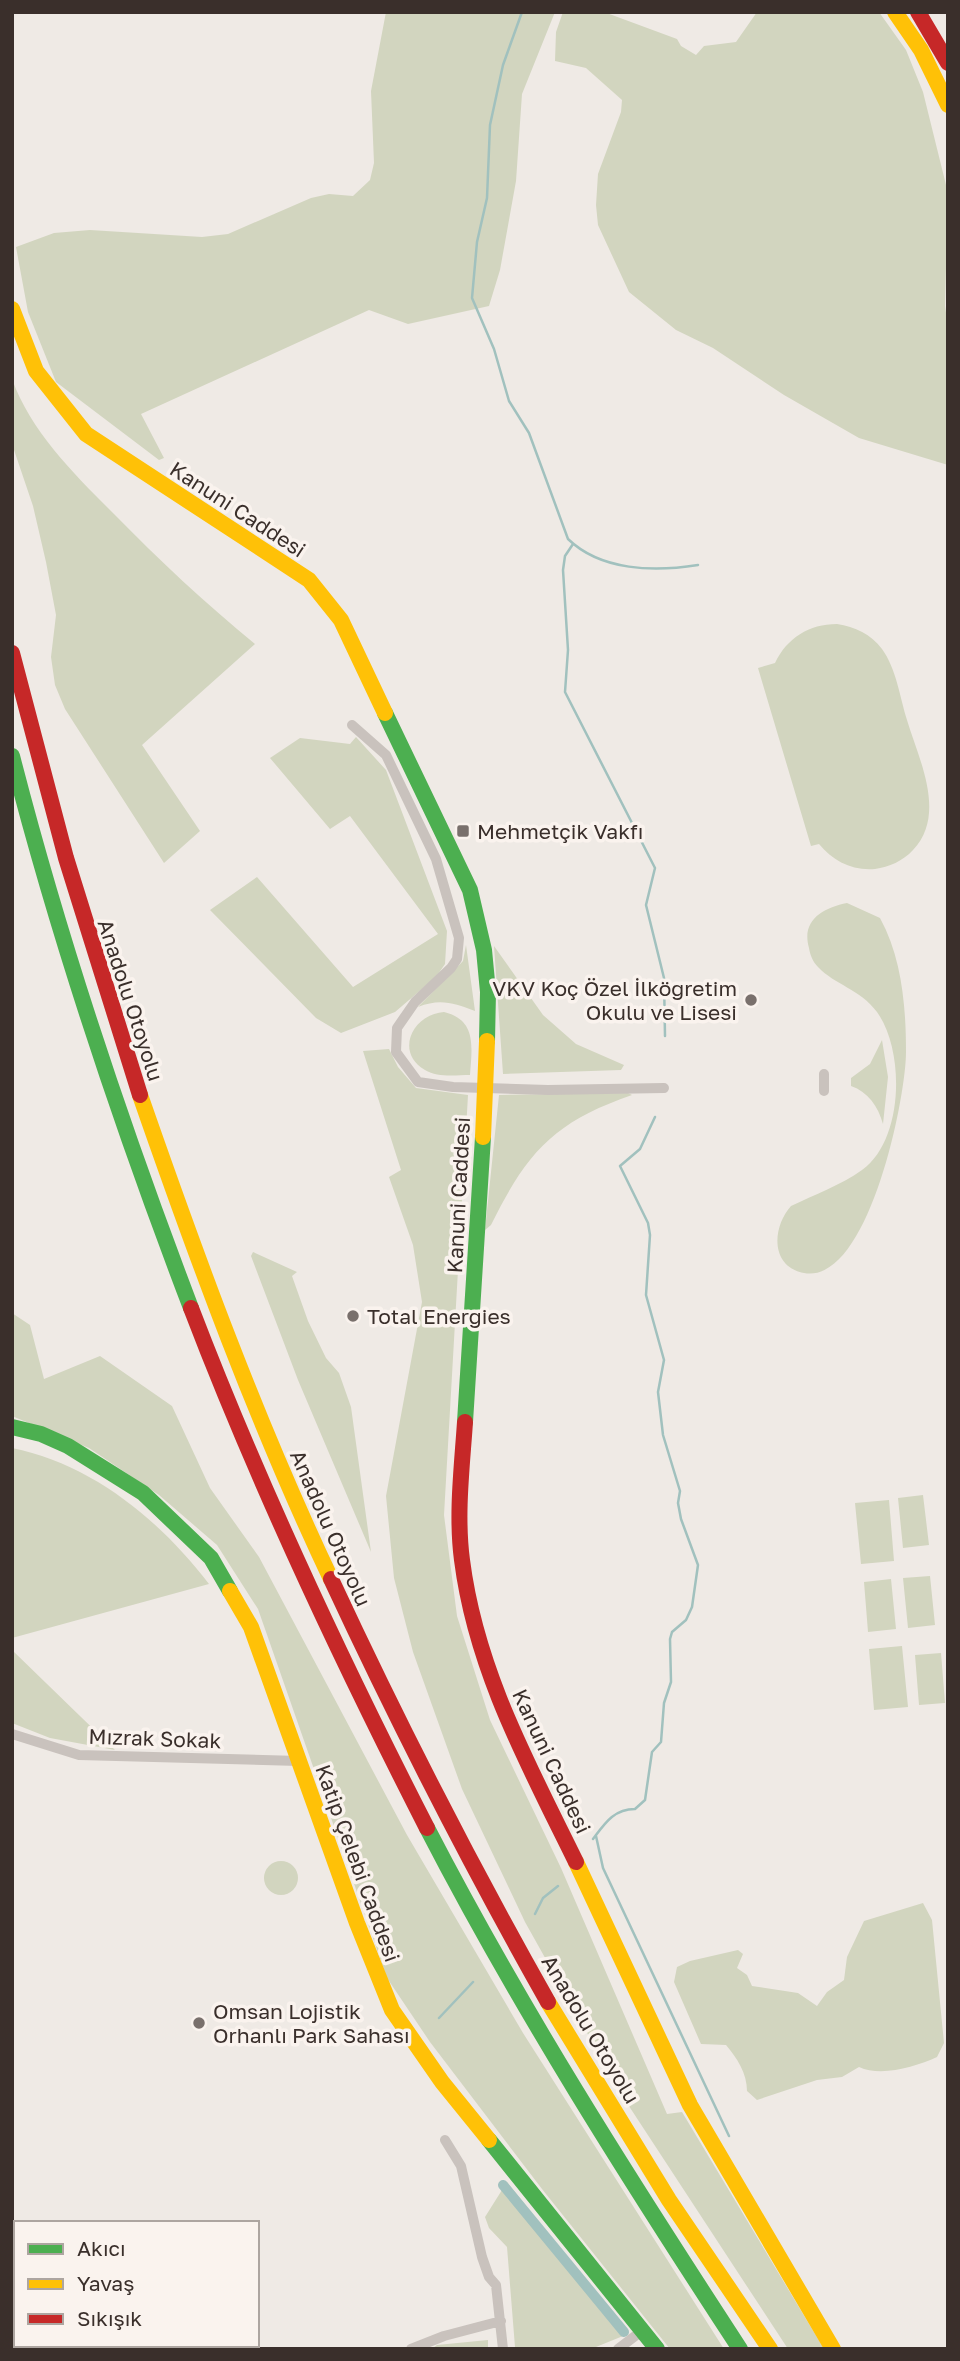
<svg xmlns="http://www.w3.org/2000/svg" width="960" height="2361" viewBox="0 0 960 2361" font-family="'Golos Text',sans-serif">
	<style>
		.green { fill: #d2d5bf }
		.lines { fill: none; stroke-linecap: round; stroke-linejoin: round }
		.stream { stroke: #a1c1be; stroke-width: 2.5 }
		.canal { stroke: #a1c1be; stroke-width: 10 }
		.street { stroke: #c9c2bd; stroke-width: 10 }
		.fast { stroke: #4caf50; stroke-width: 16 }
		.slow { stroke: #ffc107; stroke-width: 16 }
		.jam { stroke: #c62828; stroke-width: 16 }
		.slow-bridge { stroke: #ffc107; stroke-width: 16 }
		.poi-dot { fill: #79706c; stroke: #faf3ee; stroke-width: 2.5 }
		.labels { text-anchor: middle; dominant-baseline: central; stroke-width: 7; stroke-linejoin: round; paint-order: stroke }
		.street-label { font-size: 21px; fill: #3a2f2b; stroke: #faf3ee }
		.poi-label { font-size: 21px; fill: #3a2f2b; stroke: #faf3ee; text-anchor: start }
	</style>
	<rect width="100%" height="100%" fill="#efeae5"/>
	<path class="green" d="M386,12H555L522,94L516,181L500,270L489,306L408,324L369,310L141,414L164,458L159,460L56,382L28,312L16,247L54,233L90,230L202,237L228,234L311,198L329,194L353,196L370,180L374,163L371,91Z
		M563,12H604L677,39L681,46L696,55L704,46L736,42L757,12H879L906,50L923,92L948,193L945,306L948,326V465L859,438L784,395L713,348L676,330L629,292L598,225L596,205L598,174L621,112L622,100L586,68L555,61L556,32Z
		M12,379C31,432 75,475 114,514C159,560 205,603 255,644L142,745L200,831L164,863L65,709L55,685L51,657L56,615L46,562L33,506L12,444Z
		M837,624C855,627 871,634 882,649C896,668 900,697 907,720C919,760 947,814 913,850C903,861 889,867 875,869C852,871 833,861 819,844L811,846L758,668L775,663C787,638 809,624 837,624Z
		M356,737L386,770L447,931L445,964L436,977L395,1012L341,1033L316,1018L210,910L257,877L353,987L438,934L350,816L330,829L270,758L300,738L350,744Z
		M847,903L880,918C902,958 906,1007 906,1052C906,1099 868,1285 804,1273C770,1267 772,1227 791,1206C814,1195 841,1185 862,1170C904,1140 905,1051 877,1012C860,989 835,985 818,967C813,962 810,955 809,948C801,920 823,908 847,903Z
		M466,945L475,1011C454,1003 440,998 418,1007L463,961Z
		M494,946L543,1015L576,1044L624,1065L621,1070L503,1074Z
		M444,1012C477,1020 472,1047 470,1075C456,1075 438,1078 425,1070C394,1052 413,1014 444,1012Z
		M882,1040L888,1077L883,1124C878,1106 868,1092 851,1086V1078L870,1064Z
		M389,1049L398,1067L416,1088L468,1095L444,1515L457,1616L490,1720L561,1868L667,2114L682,2112L824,2349H788L623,2097L525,1922L462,1789L413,1652L394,1578L386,1496L422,1302L413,1245L389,1177L401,1170L363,1051Z
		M628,1093L632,1095C554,1122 527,1152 491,1225L485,1230L499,1095Z
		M253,1252L297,1272L292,1276L308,1321L326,1358L339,1373L351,1407L371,1552L298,1380L251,1256Z
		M12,1313L30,1325L44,1379L100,1356L172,1406L210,1488L259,1557L407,1835L523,2033L724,2349H670L542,2189L430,2042L387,1978L258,1609L217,1545L159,1495L89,1448L12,1416Z
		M12,1448C92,1464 160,1520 209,1584L12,1638Z
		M923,1495L929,1545L903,1548L898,1498Z
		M889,1500L894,1561L861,1564L855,1503Z
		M930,1576L935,1625L908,1628L903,1578Z
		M891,1579L896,1629L868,1632L864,1582Z
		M902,1646L908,1707L874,1710L869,1649Z
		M12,1650L115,1750L50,1738L12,1723Z
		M941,1653L945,1703L919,1705L915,1655Z
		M264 1878a17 17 0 1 1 34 0a17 17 0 1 1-34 0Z
		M923,1903L932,1920L944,2043L937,2057C915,2067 881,2077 859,2067L842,2077L817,2080L757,2100L747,2091C747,2073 737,2058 726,2045L701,2044L674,1982L677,1967L690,1961L738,1950L743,1954L737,1968L747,1975L752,1986L798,1993L817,2006L827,1992L844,1980L847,1957L864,1921Z
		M507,2182L628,2334L591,2349L515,2347L507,2247L489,2228L485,2217Z
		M488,2340V2349H432L437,2345Z"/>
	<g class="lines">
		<path class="stream" d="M522,12L503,65L490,125L487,198L477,242L472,298L494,349L509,401L529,433L568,539C601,571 654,572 698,565
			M573,544L565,556L563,570L568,650L565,692L655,868L646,905L664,978L665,1036
			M596,1836L603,1868L729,2136
			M593,1839C605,1823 614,1809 635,1809L645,1800L652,1752L661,1742L664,1703L671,1682L670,1639L672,1632L686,1620L692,1607L698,1565L681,1519L678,1503L680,1491L663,1435L658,1392L664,1360L646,1295L650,1235L648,1223L620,1166L640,1149L655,1117
			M535,1914L543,1898L558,1886
			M439,2018L473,1982"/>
		<path class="canal" d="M503,2185L624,2332"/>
		<path class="street" d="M352,725L386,755L436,859L459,938L457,959L451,968L415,1002L397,1028L396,1052L418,1082L453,1087L548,1090L664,1088
			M824,1074V1091
			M12,1734L79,1755L299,1761
			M445,2140L461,2166L482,2257L489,2277L496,2285L503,2349
			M411,2349L444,2336L501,2321
			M618,2349L643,2330"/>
		<path class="fast" d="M385,713L470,890L484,950L488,992L487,1041
			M12,756C60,943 122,1127 191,1308
			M465,1422L483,1137
			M12,1427L41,1434L68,1446L143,1493L211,1558L230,1591
			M427,1828C520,2008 629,2179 740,2349
			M489,2140L657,2349"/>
		<path class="slow" d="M895,12L921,50L948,105
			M12,309L36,371L86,434L309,580L341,620L385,713
			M140,1095C197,1259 257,1423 331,1579
			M230,1591L251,1627L357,1923L392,2010L442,2082L489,2140
			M576,1862L690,2105L833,2349
			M548,2002L669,2200L770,2349"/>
		<path class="jam" d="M918,12L948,63
			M12,653L66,858L140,1095
			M191,1308C259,1486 340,1658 427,1828
			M465,1422C462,1467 456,1515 462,1560C476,1670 528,1764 576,1862
			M331,1579C398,1723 470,1864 548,2002"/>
		<path class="slow-bridge" d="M483,1137L487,1041"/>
	</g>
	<g class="poi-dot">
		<rect x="456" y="824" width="14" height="14" rx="3.5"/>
		<circle cx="751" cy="1000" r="7"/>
		<circle cx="353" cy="1316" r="7"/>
		<circle cx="199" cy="2023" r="7"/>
	</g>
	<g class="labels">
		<g class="street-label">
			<text transform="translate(238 509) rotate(33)">Kanuni Caddesi</text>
			<text transform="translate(131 1000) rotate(72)">Anadolu Otoyolu</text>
			<text transform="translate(458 1195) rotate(-87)">Kanuni Caddesi</text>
			<text transform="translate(331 1528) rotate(66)">Anadolu Otoyolu</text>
			<text transform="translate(155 1738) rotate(2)">Mızrak Sokak</text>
			<text transform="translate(552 1761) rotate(65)">Kanuni Caddesi</text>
			<text transform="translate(358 1863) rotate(70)">Katip Çelebi Caddesi</text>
			<text transform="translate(591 2029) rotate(59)">Anadolu Otoyolu</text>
		</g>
		<g class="poi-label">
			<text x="477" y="831">Mehmetçik Vakfı</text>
			<text x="737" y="988" text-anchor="end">VKV Koç Özel İlköğretim<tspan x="737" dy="24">Okulu ve Lisesi</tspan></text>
			<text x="367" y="1316">Total Energies</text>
			<text x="213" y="2011">Omsan Lojistik<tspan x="213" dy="24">Orhanlı Park Sahası</tspan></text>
		</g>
	</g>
	<rect width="960" height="2361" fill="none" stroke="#3a2f2b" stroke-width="28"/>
	<rect x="14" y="2221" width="245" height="126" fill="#faf3ee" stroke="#ada5a0" stroke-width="2"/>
	<rect x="28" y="2244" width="35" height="10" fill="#4caf50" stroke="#ada5a0" stroke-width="2"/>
	<text x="77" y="2256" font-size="21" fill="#3a2f2b">Akıcı</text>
	<rect x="28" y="2279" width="35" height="10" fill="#ffc107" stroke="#ada5a0" stroke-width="2"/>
	<text x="77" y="2291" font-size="21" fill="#3a2f2b">Yavaş</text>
	<rect x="28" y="2314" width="35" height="10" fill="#c62828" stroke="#ada5a0" stroke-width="2"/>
	<text x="77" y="2326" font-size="21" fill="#3a2f2b">Sıkışık</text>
</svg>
